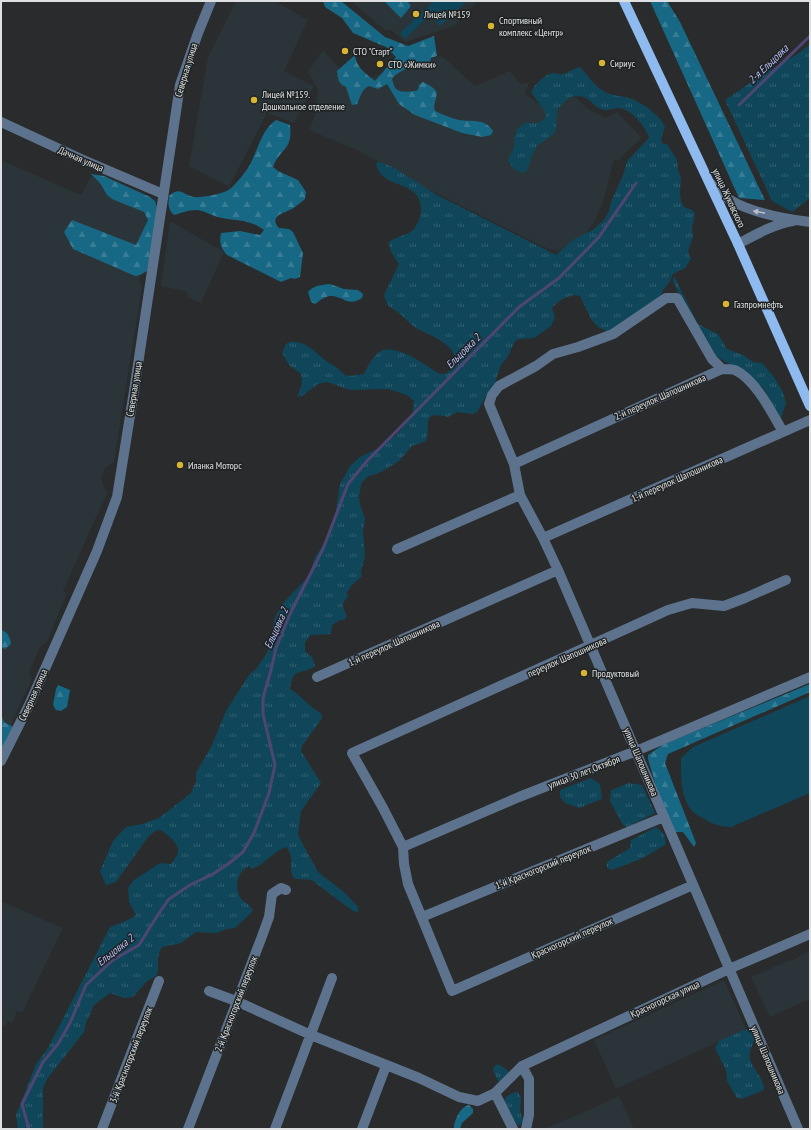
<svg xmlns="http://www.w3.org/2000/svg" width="811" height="1130" viewBox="0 0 811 1130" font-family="'PT Sans Narrow',sans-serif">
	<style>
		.built { fill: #2b3438 }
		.grass { fill: url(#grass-tufts) }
		.forest { fill: url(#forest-firs) }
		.garden { fill: #104659 }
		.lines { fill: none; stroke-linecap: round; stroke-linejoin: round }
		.stream { stroke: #4e4672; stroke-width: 3 }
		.minor { stroke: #5d738d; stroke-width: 10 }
		.major { stroke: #8ebaf0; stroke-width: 10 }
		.oneway { fill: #b7bfc8 }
		.poi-dot { fill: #d7b434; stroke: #1f2223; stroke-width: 1.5 }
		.labels { text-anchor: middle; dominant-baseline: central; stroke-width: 3; stroke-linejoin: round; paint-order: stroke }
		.poi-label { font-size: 10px; fill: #dee0e1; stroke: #1f2223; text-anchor: start }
		.street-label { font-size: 10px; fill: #dee0e1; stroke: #1f2223 }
		.water-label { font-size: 11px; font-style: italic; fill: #b9bef8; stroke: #1f2223 }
	</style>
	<defs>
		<pattern id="grass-tufts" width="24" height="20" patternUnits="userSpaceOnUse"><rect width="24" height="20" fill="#104659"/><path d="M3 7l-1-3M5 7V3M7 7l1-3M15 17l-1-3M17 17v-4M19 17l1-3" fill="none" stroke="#326071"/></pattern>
		<pattern id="forest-firs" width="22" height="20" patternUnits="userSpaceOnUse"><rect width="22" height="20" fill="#176884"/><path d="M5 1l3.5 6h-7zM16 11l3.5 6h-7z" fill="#387d95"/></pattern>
	</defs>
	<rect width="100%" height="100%" fill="#292b2c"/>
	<path class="built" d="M236,1H275L308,20L284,71L314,86L294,123L267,113L229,187L189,166L208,57Z
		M350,1H478L454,26L405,42L391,30H385Z
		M323,50L354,85L397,67L442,56L475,86L510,71L521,84L529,83L525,94L550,112L568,93L576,98L588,109L605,118L617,112L642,138L627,151L619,161L614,160L603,202L594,222L580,242L558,251L544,247L420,185L357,150L309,130L314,118L318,90L308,72Z
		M1,160L81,195L91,176L154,204L139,280L142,287L114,462L105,467L101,480L107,493L63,591L67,593L47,642L40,647L29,673L32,679L5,738L1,743Z
		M170,221L224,252L201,303L186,297L188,292L161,286Z
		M1,901L63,928L22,1013L17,1011L12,1023L8,1021L5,1027L1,1025Z
		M810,950V999L770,1017L751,977L788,961L793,960Z
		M724,980L746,1029L616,1089L594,1040Z
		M619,1096L634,1129H543L582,1113Z"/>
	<path class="grass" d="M810,44V198L792,212L772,201L725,100L760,76L799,53Z
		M580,67C588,76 596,88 607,93C614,96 622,96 629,98C643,103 657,113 665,126L661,140L663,144H667L677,160L678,170L681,178L680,193L681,202L684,207L692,210L695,214L692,228L693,237L688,251L689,255L691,259L685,268L673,274L669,283L663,290L661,295L613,334L598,327L591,319L580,296C570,293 558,301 552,308L555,317L551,326L534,338L520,339L515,341L507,358L501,365L493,388L486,396L477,412L472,414L457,412L448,417C419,410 432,425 426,441L412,446L399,461L381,472L367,477L361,484L359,497L360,504L365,518L363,532L365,556L361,571L362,576L351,586L346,594L349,595C342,604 341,605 347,615L345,620H340L332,625L331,634L311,635L305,642V651L312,657L315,666C302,676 293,665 290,689C302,696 309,707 321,713L322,718L302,746L301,751L321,783L301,811L298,835L318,872L345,893L358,907V912L353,911L313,881C307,878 303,880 297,879C288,877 292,864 291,856C290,853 288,850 287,847C273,850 265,866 251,869L249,866C238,871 234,886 240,897C243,903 251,904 253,911L235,928L226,929L217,933L196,932L181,943L162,947C155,959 160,963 157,975L146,982L133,997L124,998L110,993L94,1005L86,1023L84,1032L47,1079L43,1088V1129H18L16,1115L36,1064L48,1048L110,927L128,920L136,915L129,902L128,888L134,880L157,865L161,863L171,864C173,861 177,856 178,852C180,844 166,833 160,830L155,831L148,837L116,882L106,885L100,871L113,841L126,827L142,824L159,818L190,794L196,782V773L211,747L226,711L249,675L256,669L267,653L272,629L276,615L284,602L309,576L315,557L329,536L334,523L340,484L350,466L360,457L377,449L396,435L412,417L414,401L407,395L388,389L350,390L327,382L318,384L302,396L297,397L302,384L301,374L289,365L282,353L286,344L289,342C305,340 314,351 325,360C328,363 332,364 336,367C339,369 342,373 345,375C351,377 359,374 364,374C368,366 373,355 381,351C397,344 425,365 438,373C444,375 447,374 451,369C467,348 429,335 416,328C410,324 405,318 399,313C397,311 394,310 391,308C387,305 385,300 384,295L399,264C394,257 389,251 389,242C396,236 407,236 414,229C418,224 420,218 421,211C423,178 380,191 376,163L380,162L393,167L437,195L556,255L573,240L594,229L604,220L609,211L611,202L623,175L627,161L649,138C647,128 630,108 619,108C614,108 609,111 604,110C588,105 592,93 570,97L559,107L557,111L556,130L554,134L538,145L533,153L527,171L523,173L514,169L508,161L509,157L514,148V139L517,129L525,123H539L546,117L545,112L531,92C535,84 544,75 553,73C556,73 559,75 562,74C569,73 573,68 580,67Z
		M674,276L698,324L718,334L727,349L743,355L753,362L762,363L774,377L783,392L786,403L781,418L776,415L772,409L770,400L763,388L745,373L712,354L687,312L673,281Z
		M591,778L600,784L602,799L579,808L565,803L560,797V790Z
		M629,783L642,785L655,813L628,827L623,825L610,801L611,790Z
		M656,827L664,834L666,844L643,858L612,870L607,868V862L630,848L631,840Z
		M746,1029C763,1041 747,1044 750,1059C753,1070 764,1078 764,1090L742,1099L737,1098L727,1081L726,1070L715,1048L719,1041Z
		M497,1064C503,1066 507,1071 512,1074L500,1084L493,1071L494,1067Z
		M515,1092H518L521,1098L520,1110L523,1121L520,1125H518L514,1122L504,1101L507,1096Z"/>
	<path class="forest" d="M323,1H341L385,37L408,46L434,36L437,56L431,58L430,63C418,65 399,69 392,79C393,82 394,87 396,89C400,93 413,92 418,90L419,85L423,82C429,85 434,87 437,93L434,107L435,111C442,114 451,118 459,120C472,122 485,118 493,131L491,135L482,137L462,133L415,115L399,104L387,84L378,89L369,86C361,90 361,96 357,104L352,105L346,87C338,84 338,79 337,71L355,55C356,67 366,74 375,81L396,57L386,47L353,33L342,18L325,7Z
		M384,1H407L411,6L401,18Z
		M650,1H667L680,22L765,200L739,198Z
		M276,120L290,125C293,151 280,148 273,167L278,171L298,180L306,192L305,199C301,202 297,206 292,209C284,213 268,216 279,228L289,229L293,232L303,253L300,277L295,279L291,278L281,282L227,255C221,248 219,243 221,233L240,231L260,235L264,230C251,220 238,221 222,218C213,217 205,210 195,210C188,210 181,213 174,215C168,209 168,205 169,196C180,186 182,194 194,197C201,198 223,194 230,189C236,184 243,175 248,168C258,152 260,131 276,120Z
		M91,174L104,176L150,197L155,201L158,212L147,271L140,275L135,276L73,249L64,232L72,220L136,245L148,220L144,212L112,199L107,195L100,183Z
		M330,284L344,289L358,290L363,294L362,298C348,307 344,297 332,296C326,295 319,301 315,304L311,302L308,292C314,285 321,285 330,284Z
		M1,630C8,632 10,637 11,644L5,649L1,647Z
		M810,684V692L668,754L665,763L696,843L694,847L683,832H674L661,803L648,759V755L664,744Z
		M58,685L70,690L67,707L61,711L56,710L53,705L56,689Z
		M1,714L4,722L13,727L1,751Z
		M469,1105L473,1109V1113L462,1123L460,1129H454C454,1120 460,1107 469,1105Z"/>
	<path class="garden" d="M434,1H467L440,26L430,15L405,39L400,33Z
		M810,696V793L731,827C720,827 712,824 703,818C699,816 695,814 692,811C680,797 681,776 681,758L693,747Z"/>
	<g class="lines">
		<path class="stream" d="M739,105L810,36
			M29,1129L22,1104L43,1062L58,1044L70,1023L86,985L113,960L139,945L159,913L169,899L190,885L213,874L228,864L243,852L254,833L269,793L275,765L263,714V698L271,670L276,648L290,614L323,549L348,484L367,461L519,307L559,278L599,237L636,183"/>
		<path class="minor" d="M1,122L81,159L163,194
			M710,183C717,189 723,196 732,201C753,213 786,219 810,222
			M738,244C755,235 774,224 793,221
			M722,369L712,359L677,298H666L613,334L578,347L553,354L536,366L499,386L492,395L489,404L514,464L520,495L543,538L558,570L798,1129
			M514,464L722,369C726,369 731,369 735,370C756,380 772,413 783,432
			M543,538L810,420
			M397,549L520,495
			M317,677L558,570
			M1,761L29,705L97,551L117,497L134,391L180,85L198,33L211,1
			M403,847L519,797L636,751L810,677
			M693,885L452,991L408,884L404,864L403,847L383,808L352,753L668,610L692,603L724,606L745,598L786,580
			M422,917L664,817
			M209,991L236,1001L311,1035L419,1078L459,1097L478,1101L495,1093L522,1066L729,969L810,934
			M522,1066L529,1079V1115L526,1129
			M495,1093L513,1129
			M102,1129L159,981
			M188,1129L261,939L269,917L272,894L281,888L286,890
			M275,1129L332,978
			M362,1129L386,1066"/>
		<path class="major" d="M624,1L738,244L810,406"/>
	</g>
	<defs><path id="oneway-solid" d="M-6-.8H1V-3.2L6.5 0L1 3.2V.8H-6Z"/></defs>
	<use class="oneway" href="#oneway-solid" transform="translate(759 212) rotate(-169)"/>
	<g class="poi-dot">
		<circle cx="416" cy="14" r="4"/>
		<circle cx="491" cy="26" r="4"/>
		<circle cx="345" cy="51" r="4"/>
		<circle cx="602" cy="63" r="4"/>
		<circle cx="380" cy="64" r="4"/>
		<circle cx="254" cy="100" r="4"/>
		<circle cx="726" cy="304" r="4"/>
		<circle cx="180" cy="465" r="4"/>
		<circle cx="584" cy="673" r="4"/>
	</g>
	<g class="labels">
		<g class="poi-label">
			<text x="424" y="14">Лицей №159</text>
			<text x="499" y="20">Спортивный<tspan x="499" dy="12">комплекс «Центр»</tspan></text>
			<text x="353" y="51">СТО "Старт"</text>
			<text x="610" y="63">Сириус</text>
			<text x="388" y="64">СТО «Жимки»</text>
			<text x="262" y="94">Лицей №159.<tspan x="262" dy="12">Дошкольное отделение</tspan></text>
			<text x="734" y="304">Газпромнефть</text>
			<text x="188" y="465">Иланка Моторс</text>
			<text x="592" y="673">Продуктовый</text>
		</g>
		<g class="street-label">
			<text transform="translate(186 70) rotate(-73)">Северная улица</text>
			<text transform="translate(81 159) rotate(24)">Дачная улица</text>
			<text transform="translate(729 198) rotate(65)">улица Жуковского</text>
			<text transform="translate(134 389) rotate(-81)">Северная улица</text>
			<text transform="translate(660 397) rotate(-24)">2-й переулок Шапошникова</text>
			<text transform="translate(677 479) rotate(-24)">1-й переулок Шапошникова</text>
			<text transform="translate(394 643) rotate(-24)">1-й переулок Шапошникова</text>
			<text transform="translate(567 657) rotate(-24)">переулок Шапошникова</text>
			<text transform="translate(33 695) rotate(-66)">Северная улица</text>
			<text transform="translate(641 762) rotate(67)">улица Шапошникова</text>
			<text transform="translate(584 772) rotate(-21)">улица 30 лет Октября</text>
			<text transform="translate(543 867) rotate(-22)">1-й Красногорский переулок</text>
			<text transform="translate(572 938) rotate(-24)">Красногорский переулок</text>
			<text transform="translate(665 999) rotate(-25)">Красногорская улица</text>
			<text transform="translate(236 1004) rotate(-69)">2-й Красногорский переулок</text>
			<text transform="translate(131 1055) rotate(-69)">3-й Красногорский переулок</text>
			<text transform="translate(768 1060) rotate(67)">улица Шапошникова</text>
		</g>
		<g class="water-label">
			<text transform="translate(768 64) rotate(-44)">2-я Ельцовка</text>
			<text transform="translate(463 351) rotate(-45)">Ельцовка 2</text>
			<text transform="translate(276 628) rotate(-66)">Ельцовка 2</text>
			<text transform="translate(115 950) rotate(-38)">Ельцовка 2</text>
		</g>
	</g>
	<rect width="811" height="1130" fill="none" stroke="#dee0e1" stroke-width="4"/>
</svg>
